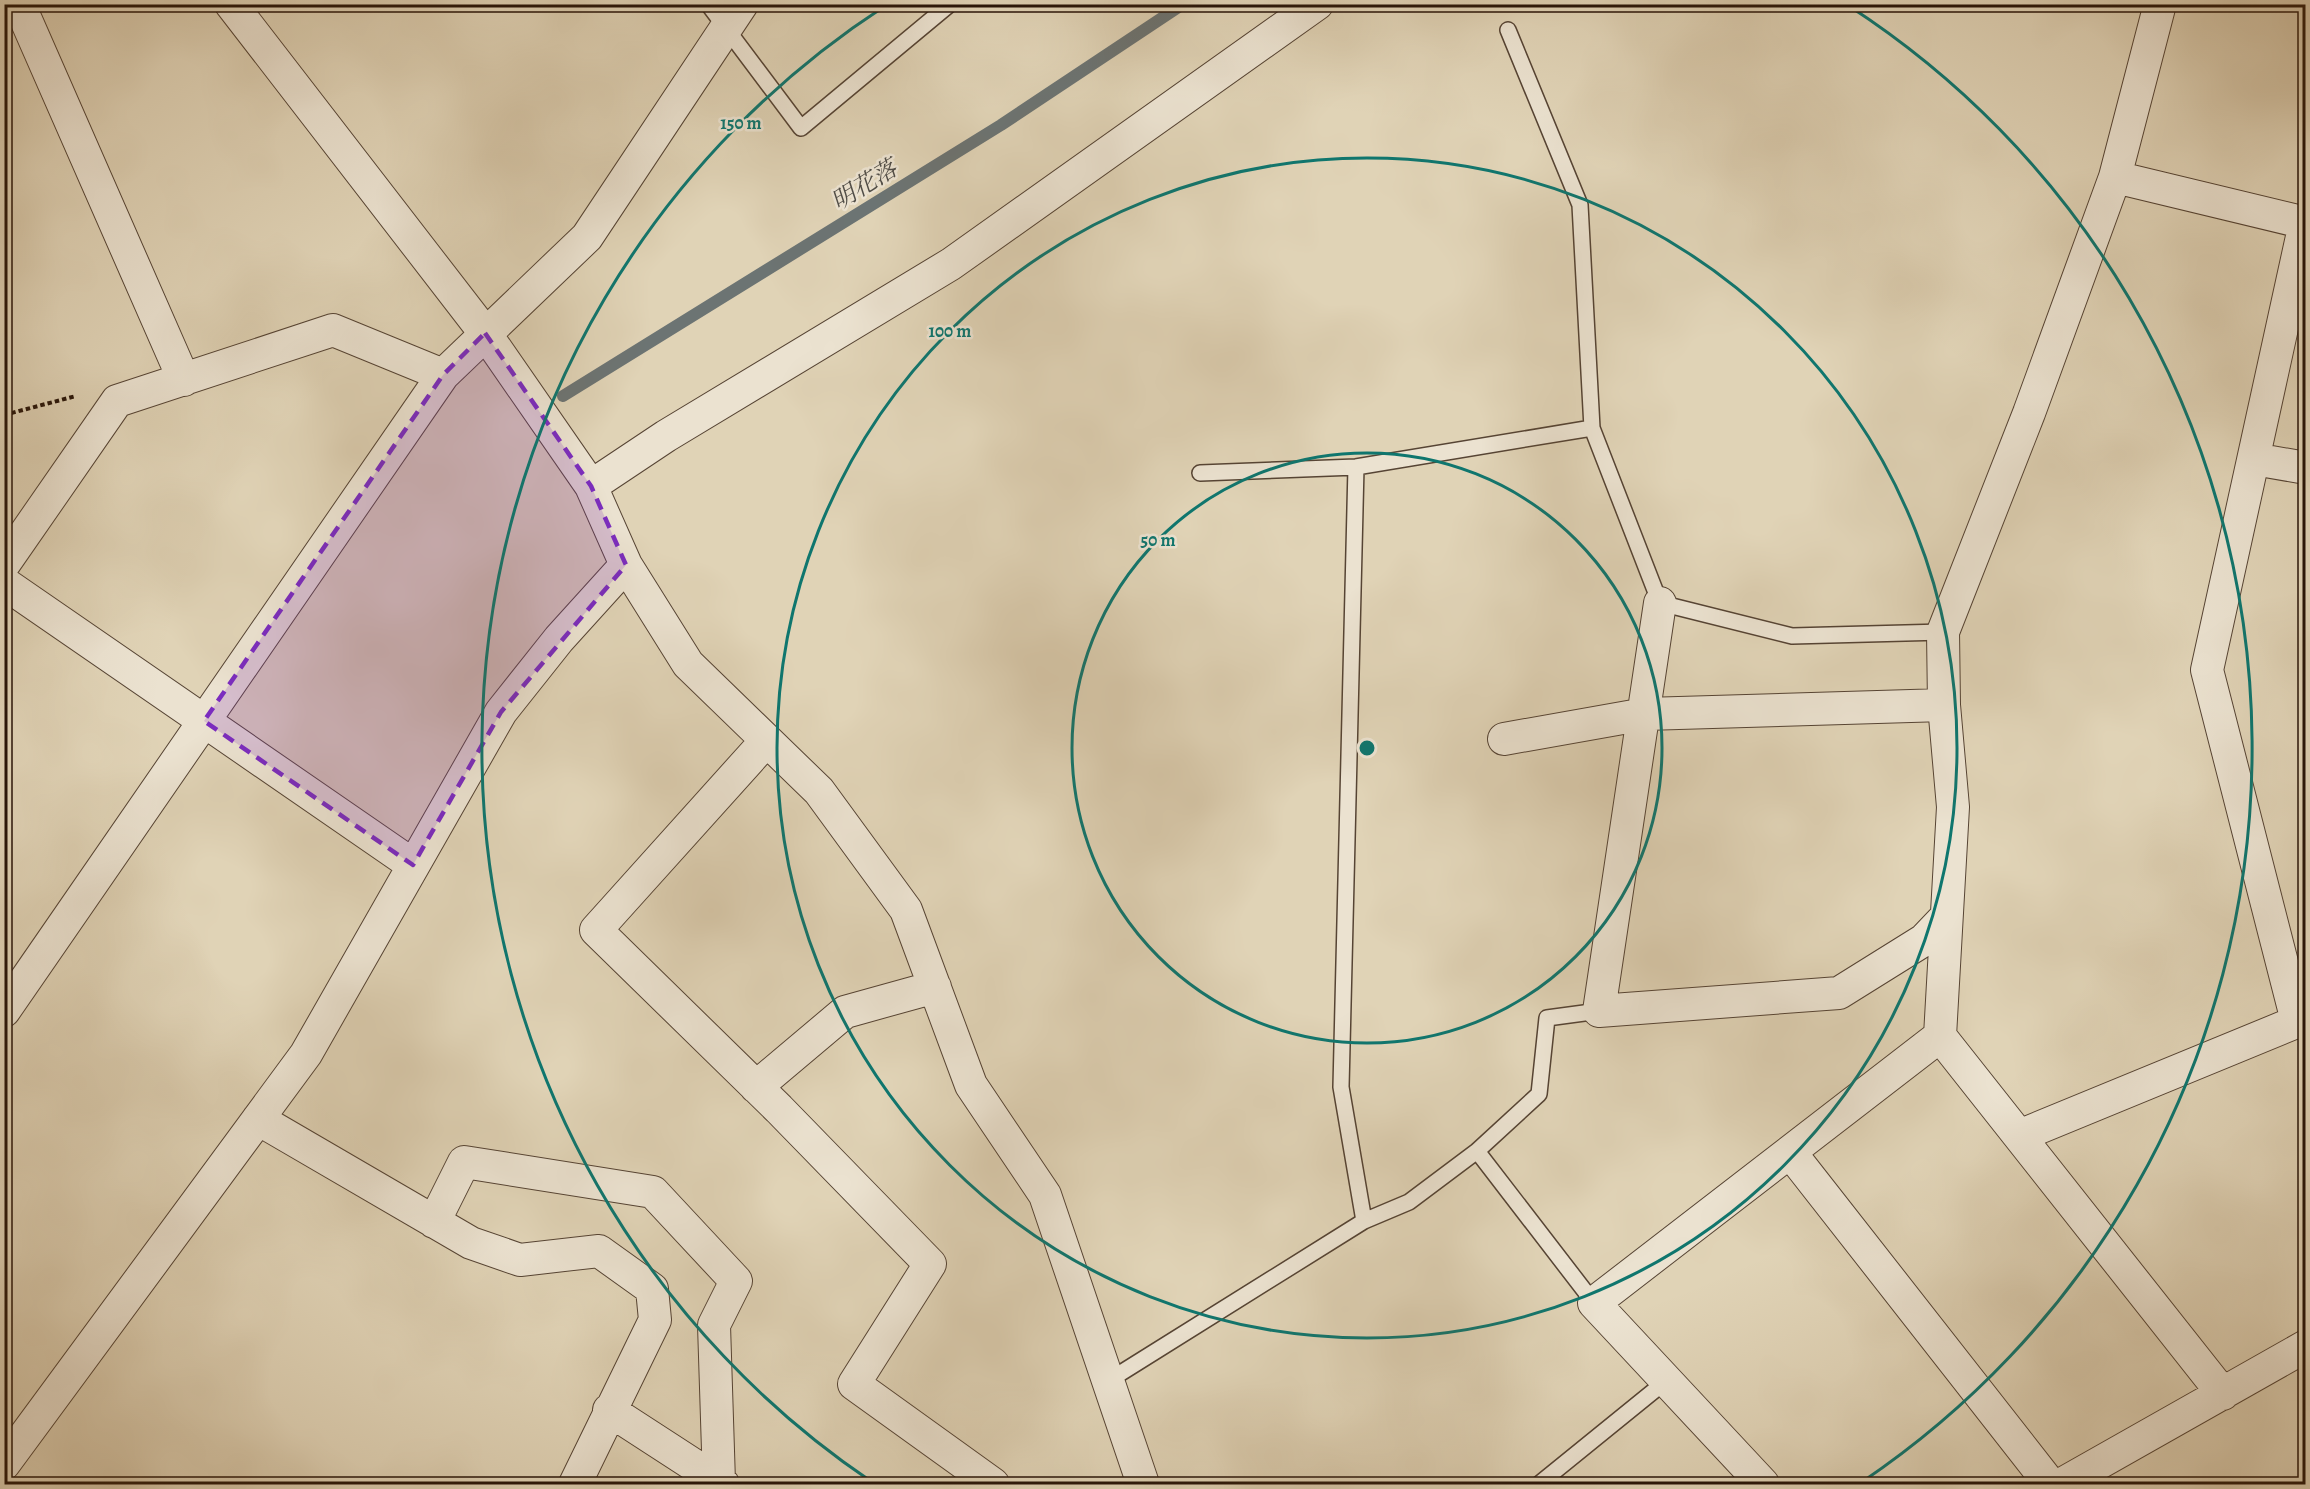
<svg xmlns="http://www.w3.org/2000/svg" width="2310" height="1489" viewBox="0 0 2310 1489" font-family="Alegreya,'Noto Serif JP',serif">
	<style>
		.lines { fill: none; stroke-linecap: round; stroke-linejoin: round }
		.stream { stroke: #6c7473; stroke-width: 12 }
		.lane-casing { stroke: #564434; stroke-width: 18 }
		.street-casing { stroke: #564434; stroke-width: 34 }
		.path { stroke: #281509; stroke-width: 4; stroke-dasharray: 4.5 3; stroke-linecap: butt }
		.lane { stroke: #ebe2d0; stroke-width: 15 }
		.street { stroke: #ebe2d0; stroke-width: 32 }
		.marked { fill: #7b2cbf; fill-opacity: 0.2; stroke: #7b2cbf; stroke-width: 4.5; stroke-dasharray: 12 8; stroke-linejoin: round }
		.ring { fill: none; stroke: #0f766e; stroke-width: 3 }
		.labels { text-anchor: middle; dominant-baseline: central; stroke-width: 5; stroke-linejoin: round; paint-order: stroke }
		.water-label { font-size: 24px; font-style: italic; fill: #504d47; stroke: #ebe2d0 }
		.centre { fill: #0f766e; stroke: #ebe2d0; stroke-width: 3 }
		.ring-label { font-size: 18px; text-anchor: middle; font-weight: bold; fill: #0f766e; stroke: #ebe2d0; stroke-width: 5; stroke-linejoin: round; paint-order: stroke }
	</style>
	<rect width="100%" height="100%" fill="#e0d3b6"/>
	<filter id="stains"><feTurbulence type="fractalNoise" baseFrequency=".00333" numOctaves="4"/><feColorMatrix values="0 0 0 0 .2 0 0 0 0 .09 0 0 0 0 .02 0 0 0 .5 -.17"/></filter>
	<radialGradient id="worn" r=".72"><stop offset=".6" stop-color="#630" stop-opacity="0"/><stop offset="1" stop-color="#630" stop-opacity=".3"/></radialGradient>
	<g class="lines">
		<path class="stream" d="M563,396L1001,125L1183,4"/>
		<g class="lane-casing">
			<path id="lane" d="M708,4L801,128L950,4
				M1508,30L1580,205L1592,428L1660,603L1792,636L1943,632
				M1356,467L1341,1087L1364,1221
				M1200,473L1356,467L1592,428
				M1477,1151L1594,1303
				M1108,1381L1364,1221L1409,1202L1477,1151L1539,1094L1547,1018L1599,1011
				M1539,1484L1666,1381"/>
		</g>
		<g class="street-casing">
			<path id="street" d="M19,4L184,380
				M231,4L485,333L591,486L626,565L688,664L819,791L906,910L971,1085L1045,1195L1143,1484
				M2160,4L2115,177L2306,223
				M2254,459L2306,468
				M591,486L666,436L951,264L1317,4
				M4,564L117,401L333,330L443,375
				M4,583L413,865
				M1660,603L1599,1011L1839,993L1924,940L1944,919
				M1504,739L1645,714L1944,705
				M766,741L596,930L779,1109L930,1264L854,1384L993,1484
				M4,1011L443,375L587,237L742,4
				M2297,1021L2207,670L2305,223
				M1940,1036L2223,1394
				M756,1087L845,1012L935,987
				M258,1119L471,1243L520,1260L599,1251L652,1289L655,1320L575,1484
				M2019,1136L2306,1018
				M1790,1152L2050,1484
				M434,1222L464,1162L653,1192L736,1281L714,1325L719,1482
				M609,1410L723,1484
				M4,1464L306,1054L501,712L559,639L626,565
				M1763,1484L1594,1303L1940,1036L1953,807L1944,705L1943,632L2029,413L2115,177
				M2062,1484L2306,1346"/>
		</g>
		<path class="path" d="M4,415L76,396"/>
		<use href="#lane" class="lane"/>
		<use href="#street" class="street"/>
	</g>
	<path class="marked" d="M485,333L591,486L626,565L501,712L413,865L204,721L443,375Z"/>
	<g class="ring">
		<circle cx="1367" cy="748" r="295"/>
		<circle cx="1367" cy="748" r="590"/>
		<path d="M872 1482A885 885 0 0 1 885 6M1849 6A885 885 0 0 1 1862 1482"/>
	</g>
	<g class="labels">
		<g class="water-label">
			<text transform="translate(864 185) rotate(-32)">明花落</text>
		</g>
	</g>
	<circle cx="1367" cy="748" r="9" class="centre"/>
	<g class="ring-label">
		<text x="741" y="129">150 m</text>
		<text x="950" y="337">100 m</text>
		<text x="1158" y="546">50 m</text>
	</g>
	<rect width="2310" height="1489" fill="none" stroke="#e0d3b6" stroke-width="24"/>
	<rect x="6" y="6" width="2298" height="1477" fill="none" stroke="#281509" stroke-width="3"/>
	<rect x="12" y="12" width="2286" height="1465" fill="none" stroke="#281509" stroke-width="1.5"/>
	<rect width="100%" height="100%" filter="url(#stains)"/>
	<rect width="100%" height="100%" fill="url(#worn)"/>
</svg>
